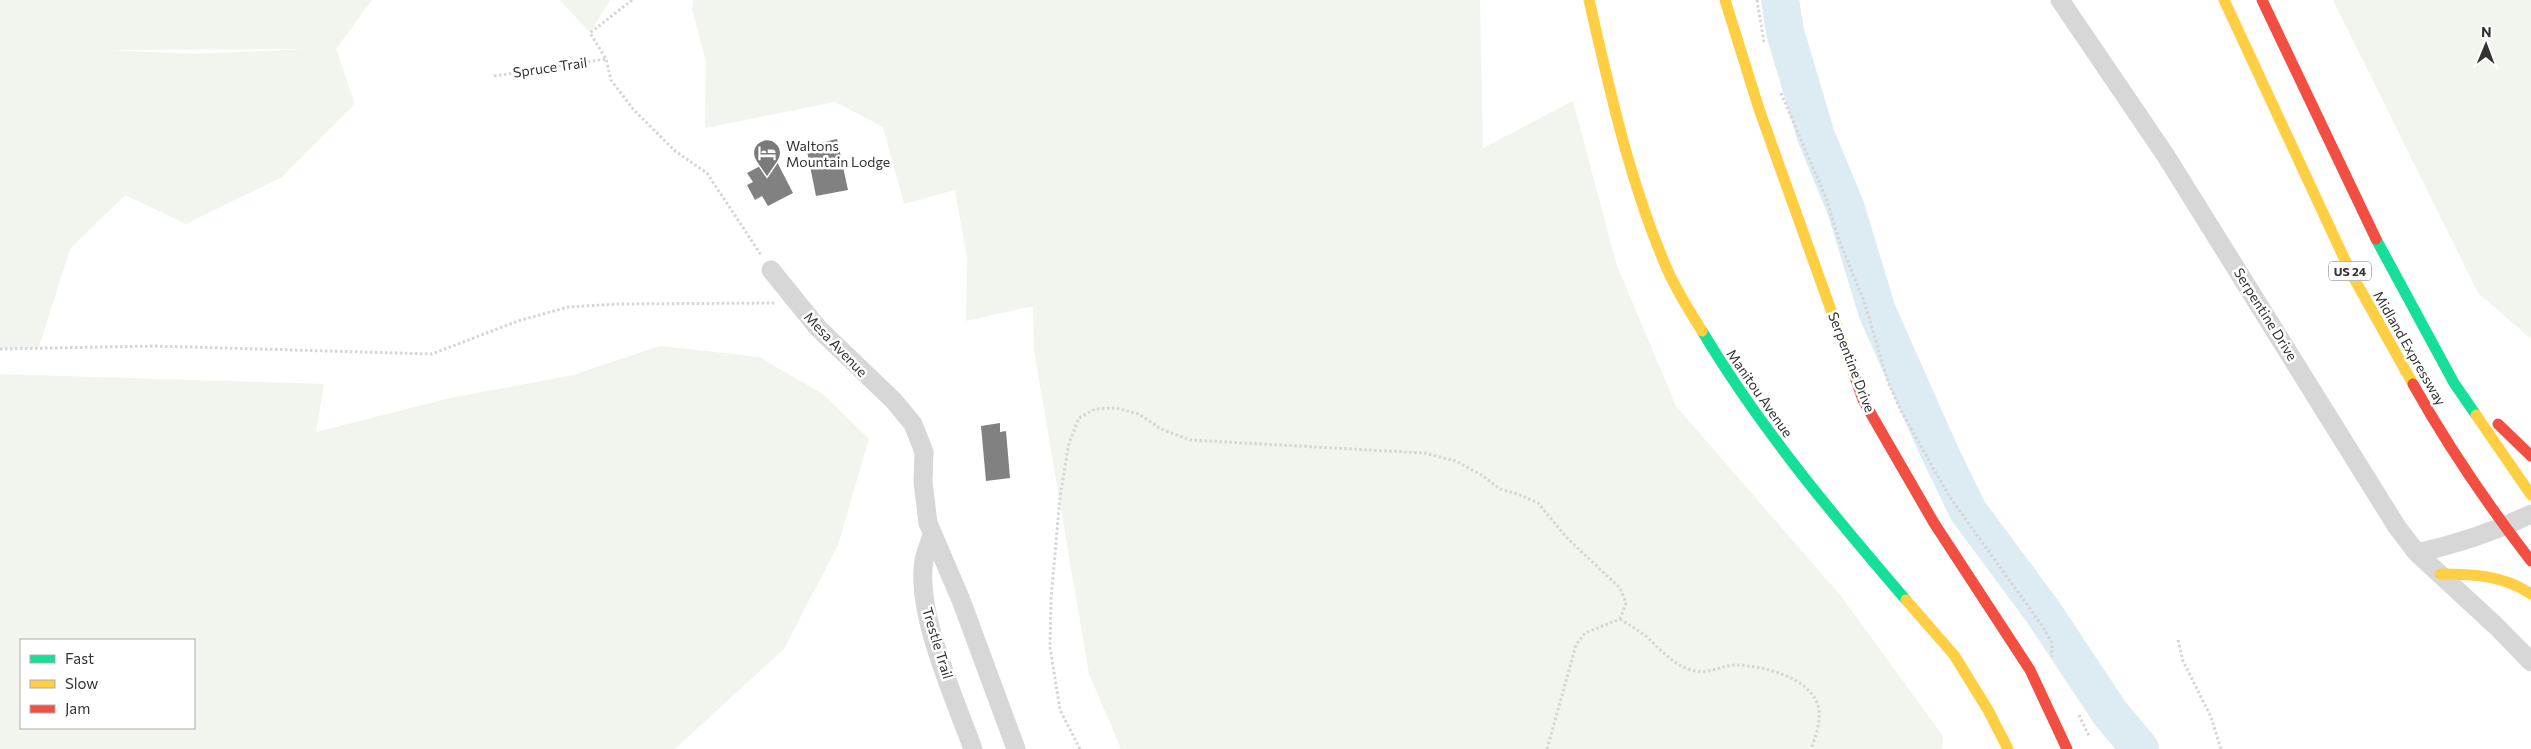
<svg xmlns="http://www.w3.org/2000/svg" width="2531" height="749" viewBox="0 0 2531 749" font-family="Commissioner,sans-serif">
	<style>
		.green { fill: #f1f5ed; fill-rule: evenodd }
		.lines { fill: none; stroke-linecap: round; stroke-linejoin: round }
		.river { stroke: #ddebf3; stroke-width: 38 }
		.building { fill: #818181 }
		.path { stroke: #d6d6d6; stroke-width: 3; stroke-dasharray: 2.5 2.5; stroke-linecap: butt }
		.street { stroke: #d7d7d7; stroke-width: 19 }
		.fast { stroke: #16e098; stroke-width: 11 }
		.slow { stroke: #ffcf43; stroke-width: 11 }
		.jam { stroke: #f24e42; stroke-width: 11 }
		.labels { text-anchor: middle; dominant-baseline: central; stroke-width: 5; stroke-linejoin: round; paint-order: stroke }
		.shield { fill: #fff; stroke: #707070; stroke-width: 1 }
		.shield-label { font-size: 12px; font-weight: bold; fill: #333 }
		.street-label { font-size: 14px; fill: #333; stroke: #fff }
		.poi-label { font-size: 14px; fill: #333; stroke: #fff; text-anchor: start }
	</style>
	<rect width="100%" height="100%" fill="#fff"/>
	<path class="green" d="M0,0H372L336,49L355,104L282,177L186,224L125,195L70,249L39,347L0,349ZM309,49L193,54L109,50Z
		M560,0H610L590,33Z
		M693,0H1480L1483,148L1573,101L1616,263L1676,406L1841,596L1943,736L1942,749H1121L1089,674L1034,350L1033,306L966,321L967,258L955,190L904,204L883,127L835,102L705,128L706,61L692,9Z
		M2333,0H2531V339L2478,293Z
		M660,346L759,357L823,394L869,439L838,545L784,649L675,749H0V374L324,384L316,432L450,398L573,375ZM21,640H194V728H21Z"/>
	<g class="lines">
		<path class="river" d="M1780,0L1785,32L1816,136L1846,209L1877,311L1938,449L1968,511L2043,612L2110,713L2140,749"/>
	</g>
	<path class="building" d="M837,139L848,190L816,196L806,146Z
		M775,158L793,193L768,206L762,196L755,200L747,185L753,182L747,173Z
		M1000,423V432L1006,431L1010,478L986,481L981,426Z"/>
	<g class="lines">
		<path class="path" d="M632,0L590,33L606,59L611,80L633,109L675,151L707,173L761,255
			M1757,0L1764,42
			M494,76L606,59
			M1781,93L1826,198L1839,240L1864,301L1888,382L1900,409L1949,496L2043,627L2052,643V657
			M0,349L154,346L432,354L518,321L568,307L618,304L774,303
			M1620,619C1629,625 1638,630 1646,636C1660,649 1672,664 1691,670C1711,675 1720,665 1736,665C1762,666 1808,676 1818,705C1822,718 1816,736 1811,749
			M2178,640L2183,661L2211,717L2221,749
			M2079,715L2089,736
			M1080,749L1060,710L1050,647L1051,599L1060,497L1069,443L1079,418L1095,409L1116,408L1139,414L1161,429L1190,440L1424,453L1456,461L1483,476L1500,489L1520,495L1538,503L1568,539L1620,588L1626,603L1620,619
			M1547,749L1576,645L1585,633L1620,619"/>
		<path class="street" d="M2060,0L2166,156L2397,527L2417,553C2457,544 2494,532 2531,514
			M771,270L818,328L894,401L913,424L924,452L923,482L928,523L961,600L1016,749
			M932,534C930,543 926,551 924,560C915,612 955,699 973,749
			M2417,553L2497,627L2531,662"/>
		<path class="fast" d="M2376,239L2454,383L2476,415
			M1702,331C1760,428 1833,515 1906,600"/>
		<path class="slow" d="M1589,0C1609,87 1628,175 1662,257C1672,283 1687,307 1702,331
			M1725,0L1759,109L1856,380
			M2224,0L2351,273L2413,384
			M2476,415L2531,495
			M2440,574C2473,574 2503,575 2531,594
			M1906,600L1954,655L1988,710L2008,749"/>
		<path class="jam" d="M2262,0L2376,239
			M1856,380L1863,400L1934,523L2030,670L2067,749
			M2413,384C2447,445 2488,505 2531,561
			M2498,424L2531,456"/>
	</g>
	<defs>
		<g id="hotel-pin" transform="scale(1.4375)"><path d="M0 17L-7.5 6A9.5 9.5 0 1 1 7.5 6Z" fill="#7a7a7a" stroke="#fff"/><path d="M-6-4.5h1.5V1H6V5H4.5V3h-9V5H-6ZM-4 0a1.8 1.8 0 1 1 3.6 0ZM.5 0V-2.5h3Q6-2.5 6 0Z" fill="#fff"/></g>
	</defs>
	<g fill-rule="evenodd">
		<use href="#hotel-pin" x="767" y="153"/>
	</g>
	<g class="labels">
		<rect class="shield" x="2329" y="261.5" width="42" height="19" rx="4"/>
		<g class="shield-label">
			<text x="2350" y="271">US 24</text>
		</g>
		<g class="street-label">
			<text transform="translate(550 67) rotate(-8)">Spruce Trail</text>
			<text transform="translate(2266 314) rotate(58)">Serpentine Drive</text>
			<text transform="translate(836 344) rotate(46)">Mesa Avenue</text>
			<text transform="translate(2410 348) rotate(60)">Midland Expressway</text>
			<text transform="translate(1852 362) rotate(69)">Serpentine Drive</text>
			<text transform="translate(1760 393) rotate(55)">Manitou Avenue</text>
			<text transform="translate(938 643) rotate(73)">Trestle Trail</text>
		</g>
		<g class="poi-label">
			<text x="786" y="145">Waltons<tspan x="786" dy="16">Mountain Lodge</tspan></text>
		</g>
	</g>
	<rect x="20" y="639" width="175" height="90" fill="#ffffff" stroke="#adadad"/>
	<rect x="30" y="655" width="25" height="8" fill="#16e098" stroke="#adadad"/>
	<text x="65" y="664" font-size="15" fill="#333333">Fast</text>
	<rect x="30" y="680" width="25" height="8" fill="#ffcf43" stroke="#adadad"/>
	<text x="65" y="689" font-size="15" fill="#333333">Slow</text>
	<rect x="30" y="705" width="25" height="8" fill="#f24e42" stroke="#adadad"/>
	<text x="65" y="714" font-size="15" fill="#333333">Jam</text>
	<g transform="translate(2486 45) rotate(1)" stroke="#ffffff" stroke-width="4" paint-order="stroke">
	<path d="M0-4L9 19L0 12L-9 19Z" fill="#333333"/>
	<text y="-8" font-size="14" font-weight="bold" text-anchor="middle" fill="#333333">N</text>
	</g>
</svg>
